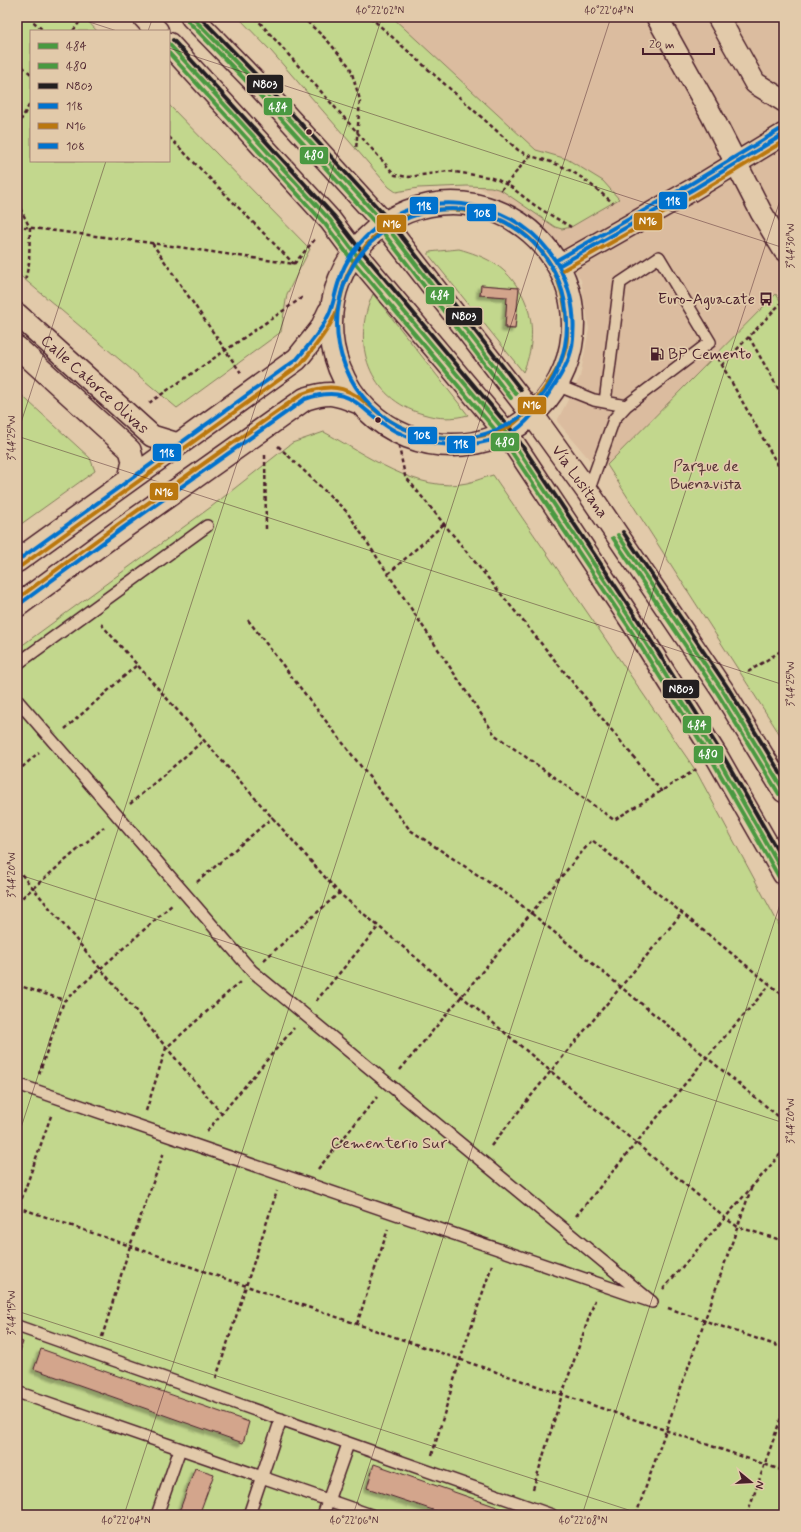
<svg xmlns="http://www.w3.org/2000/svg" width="801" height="1532" viewBox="0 0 801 1532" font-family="Mynerve,sans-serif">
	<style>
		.built { fill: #dbbc9f }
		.green { fill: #c2d78d; stroke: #867b5c }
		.building { fill: #d3a58c; stroke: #4a1f2b; filter: url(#shadow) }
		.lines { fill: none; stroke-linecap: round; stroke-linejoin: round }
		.service-casing { stroke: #4a1f2b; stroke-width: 14 }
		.minor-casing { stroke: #4a1f2b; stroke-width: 24 }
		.tertiary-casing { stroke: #4a1f2b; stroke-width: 25 }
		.primary-casing { stroke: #4a1f2b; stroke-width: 25 }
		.path { stroke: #4a1f2b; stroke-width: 2.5; stroke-dasharray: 4 3; stroke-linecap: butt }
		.service { stroke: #e2caaa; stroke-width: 11 }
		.minor { stroke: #e2caaa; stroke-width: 21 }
		.tertiary { stroke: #e2caaa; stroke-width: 22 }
		.primary { stroke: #e2caaa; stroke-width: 22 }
		.bus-1-casing { stroke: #e2caaa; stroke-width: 7 }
		.bus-2-casing { stroke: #e2caaa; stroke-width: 7 }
		.bus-3-casing { stroke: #e2caaa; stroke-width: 7 }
		.bus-4-casing { stroke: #e2caaa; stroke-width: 7 }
		.bus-5-casing { stroke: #e2caaa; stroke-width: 7 }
		.bus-6-casing { stroke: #e2caaa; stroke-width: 7 }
		.bus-1 { stroke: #4a9941; stroke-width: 4 }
		.bus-2 { stroke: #4a9941; stroke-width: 4 }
		.bus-3 { stroke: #231f20; stroke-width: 4 }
		.bus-4 { stroke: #0072ce; stroke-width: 4 }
		.bus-5 { stroke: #ba770f; stroke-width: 4 }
		.bus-6 { stroke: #0072ce; stroke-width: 4 }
		.ticks { fill: none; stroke: #4a1f2b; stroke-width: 1; stroke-opacity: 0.45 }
		.bus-dot { fill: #4a1f2b; stroke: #e2caaa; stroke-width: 1.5 }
		.labels { text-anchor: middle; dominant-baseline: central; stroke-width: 3.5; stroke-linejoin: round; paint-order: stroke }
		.poi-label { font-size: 16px; fill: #4a1f2b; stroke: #e2caaa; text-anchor: end }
		.street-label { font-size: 16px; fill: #4a1f2b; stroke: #e2caaa }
		.park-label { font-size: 16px; fill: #563135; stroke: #e2caaa }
		.line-badge { stroke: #e2caaa; stroke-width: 1.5 }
		.badge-label { font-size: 11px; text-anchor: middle; font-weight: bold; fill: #fff }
		.neatline { fill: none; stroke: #4a1f2b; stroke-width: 1.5 }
		.ticks-label { font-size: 10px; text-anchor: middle; fill: #4a1f2b }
	</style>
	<defs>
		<filter id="shadow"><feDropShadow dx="-3.5" dy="3.5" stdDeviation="1" flood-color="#0004"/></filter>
	</defs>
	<rect width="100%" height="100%" fill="#e2caaa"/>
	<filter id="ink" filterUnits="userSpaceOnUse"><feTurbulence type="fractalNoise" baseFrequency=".025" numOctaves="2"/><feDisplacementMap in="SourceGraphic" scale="8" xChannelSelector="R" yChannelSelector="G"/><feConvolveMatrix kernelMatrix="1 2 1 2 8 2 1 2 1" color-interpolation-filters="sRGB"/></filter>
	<g filter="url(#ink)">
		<path class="built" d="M392,17H784V286L600,472L557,421L580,377L589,329L581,280L549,232L468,180Z"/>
		<path class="green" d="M17,17H84L97,31H31V161H169V105L310,249L287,294L281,332L177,408L17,273Z
			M238,17H392L536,150L567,159L603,181L619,199L571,227L562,229L555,227L501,190L491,187L467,186L418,188L396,192L389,187L271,51Z
			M459,249C484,256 504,265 518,288L481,285L480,295L507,297L505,329H515L519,289C535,315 535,345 523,372L429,255V252Z
			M373,294L468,415C453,419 439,419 423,414C369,399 350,343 373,294Z
			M776,294L784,307V741L607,465Z
			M17,391L90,458L95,471L17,527Z
			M324,432C365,454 418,494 467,483C476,481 485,477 493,475L696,771L784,934V1515H17V649L211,507L292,443Z"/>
		<path class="building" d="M481,285L519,288L515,329L505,328L507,297L480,295Z
			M17,1340L23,1342L17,1360Z
			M41,1349L249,1422L243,1443L34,1369Z
			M374,1464L520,1515H448L367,1488Z
			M195,1468L214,1474L199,1515H178Z"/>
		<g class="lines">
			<g class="service-casing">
				<path id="service" d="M556,385L594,400L626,406L710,342L659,257L620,283L605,402
					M588,492L614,419L626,406
					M17,664L207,526
					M17,700L252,971L652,1302L17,1084
					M17,1326L552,1515
					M17,1392L371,1515
					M157,1515L180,1449
					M249,1515L281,1419
					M323,1515L348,1444"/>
			</g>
			<g class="minor-casing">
				<g id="minor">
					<path d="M657,17L712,116L761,212L784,250"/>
					<path d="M718,17L755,83L784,101"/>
					<path d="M560,265L692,190L784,134"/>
					<path id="s1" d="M17,314L152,436L178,444"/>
					<path d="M17,347L130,450L133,461L129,479"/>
				</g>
			</g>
			<g class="tertiary-casing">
				<path id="tertiary" d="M331 324a121 121 0 1 1 242 0a121 121 0 1 1-242 0Z
					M17,561L297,359L321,329L329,312
					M17,606L123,528L305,399C331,391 335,393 360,403"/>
			</g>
			<g class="primary-casing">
				<g id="primary">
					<path d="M144,17L157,31"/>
					<path id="s2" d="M192,17L259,86L383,222L532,414L588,492L723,691L784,791"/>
					<path d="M169,44L330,220L354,252L508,435L633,623L717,757L784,874"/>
				</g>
			</g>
			<path class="path" d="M28,17L44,31
				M255,17L395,175L409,177L448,171L488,177L498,180L511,187L537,207L571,227
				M302,17L327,40L350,67L360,100L356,150
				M370,17L518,150C531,158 542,158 556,164C578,172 595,188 613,203
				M73,31L83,17
				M17,62L31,74
				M17,127L31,102
				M169,137L294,264
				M501,190L529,157
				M17,202L30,228L29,263L25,281
				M17,226L151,243L294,264
				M152,243L241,373
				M294,264L316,238
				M749,337L784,399
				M718,358L784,476
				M722,365L781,303
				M149,403L303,297
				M396,432L405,476L662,792
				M278,446L347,512L495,735L614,820L697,769
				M265,455L266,529
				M388,574L444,524
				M248,620L410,830L514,899L784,1121
				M101,624L339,893L725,1218L738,1227L784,1241
				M748,672L784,649
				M65,729L138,664
				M17,772L39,752
				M130,804L204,740
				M17,869L222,1114
				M197,882L273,817
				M17,902L104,827
				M264,960L339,893
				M17,985L64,1000
				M316,1001L379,926
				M400,1070L592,840L784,996
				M39,1074L64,1001L173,904
				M146,1111L166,1048L240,982
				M207,1131L294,1028
				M491,1146L551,1071L682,913
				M318,1169L377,1097
				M17,1207L784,1471
				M17,1212L52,1113
				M576,1216L707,1057L770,985
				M663,1289L784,1150
				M668,1308L784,1348
				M357,1324L388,1229
				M102,1337L130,1246L164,1152
				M216,1378L277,1191
				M432,1455L460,1360L492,1265
				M533,1489L562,1395L595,1300
				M636,1515L752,1186
				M747,1515L784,1409"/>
			<use href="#service" class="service"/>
			<use href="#minor" class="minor"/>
			<use href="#tertiary" class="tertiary"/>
			<use href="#primary" class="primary"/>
			<g class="bus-1-casing">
				<path id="bus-1" d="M192,17L259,86L383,222L516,394
					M169,44L330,220L354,252L508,435L633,623L717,757L784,874
					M618,535L723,691L784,791"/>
			</g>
			<g class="bus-2-casing">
				<path id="bus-2" d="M188,21L255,90L378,226L511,398
					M169,53L325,224L349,256L503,439L628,626L712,760L779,877
					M613,538L718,694L779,794"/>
			</g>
			<g class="bus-3-casing">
				<path id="bus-3" d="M200,17L263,82L387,218L521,390
					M173,40L334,216L359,248L513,432L638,620L722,754L784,862
					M623,532L728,688L784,779"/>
			</g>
			<g class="bus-4-casing">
				<path id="bus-4" d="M560,265L692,190L784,134
					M17,561L297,359C309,345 321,331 329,314C334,303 335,292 339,281C345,260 360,240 377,227C400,208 432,201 462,204C535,212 583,273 572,347C569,364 557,382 547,396C536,410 523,429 505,436C471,449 427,448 395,431C358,411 353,382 305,399L123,528L17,606"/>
			</g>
			<g class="bus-5-casing">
				<path id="bus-5" d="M563,270L695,195L784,141
					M17,599L120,523L302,394C352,373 361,407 399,426C421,437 446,440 470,438C482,436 496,434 507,428C521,420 532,406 541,393C551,380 561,365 565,350C569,337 567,321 565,308C556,250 517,216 460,210C432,207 402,214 381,231C365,244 352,262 345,281C341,293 340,305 334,317C326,334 313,349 301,364L21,566"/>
			</g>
			<g class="bus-6-casing">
				<path id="bus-6" d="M337 324a115 115 0 1 1 230 0a115 115 0 1 1-230 0Z
					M557,260L689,185L781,129"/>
			</g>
			<use href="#bus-1" class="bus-1"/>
			<use href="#bus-2" class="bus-2"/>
			<use href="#bus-3" class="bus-3"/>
			<use href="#bus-4" class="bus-4"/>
			<use href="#bus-5" class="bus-5"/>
			<use href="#bus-6" class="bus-6"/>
		</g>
	</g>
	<path class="ticks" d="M74,17L117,31M148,31L153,17M169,48L784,248M17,435L106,161M17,436L784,685M17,874L784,1123M17,1140L382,17M17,1311L644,1515M124,1515L611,17M353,1515L784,188M582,1515L784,892"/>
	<defs>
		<g id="bus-bare" transform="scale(1.08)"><path d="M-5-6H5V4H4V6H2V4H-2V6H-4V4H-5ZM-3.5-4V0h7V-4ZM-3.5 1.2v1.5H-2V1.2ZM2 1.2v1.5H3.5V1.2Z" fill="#4a1f2b" stroke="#e2caaa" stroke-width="2.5" paint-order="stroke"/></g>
		<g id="fuel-bare" transform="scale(1.08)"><path d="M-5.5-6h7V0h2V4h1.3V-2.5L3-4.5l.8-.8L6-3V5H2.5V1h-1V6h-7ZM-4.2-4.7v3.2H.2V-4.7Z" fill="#4a1f2b" stroke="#e2caaa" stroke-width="2.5" paint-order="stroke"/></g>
	</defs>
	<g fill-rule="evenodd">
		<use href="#bus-bare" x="766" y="299"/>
		<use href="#fuel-bare" x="657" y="354"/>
	</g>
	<g class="bus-dot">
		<circle cx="309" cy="132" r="3.5"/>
		<circle cx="378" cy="420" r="3.5"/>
	</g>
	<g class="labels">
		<g class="poi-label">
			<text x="755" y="299">Euro-Aguacate</text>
			<text x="668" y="354" text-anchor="start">BP Cemento</text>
		</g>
		<g class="street-label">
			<text stroke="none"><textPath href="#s1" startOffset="105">Calle Catorce Olivas</textPath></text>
			<text stroke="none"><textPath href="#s2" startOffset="606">Vía Lusitana</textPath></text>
		</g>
		<g class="park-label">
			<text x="706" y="466">Parque de<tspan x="706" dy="18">Buenavista</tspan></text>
			<text x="389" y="1143">Cementerio Sur</text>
		</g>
	</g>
	<g class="line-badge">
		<rect x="246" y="74" width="38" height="20" rx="4" fill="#231f20"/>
		<rect x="263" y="97" width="30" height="19" rx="4" fill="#4a9941"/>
		<rect x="299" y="146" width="30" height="19" rx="4" fill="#4a9941"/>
		<rect x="658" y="191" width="30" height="19" rx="4" fill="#0072ce"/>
		<rect x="409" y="196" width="30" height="19" rx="4" fill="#0072ce"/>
		<rect x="466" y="203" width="31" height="19" rx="4" fill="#0072ce"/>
		<rect x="633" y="212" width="30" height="19" rx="4" fill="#ba770f"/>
		<rect x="376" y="214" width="31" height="19" rx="4" fill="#ba770f"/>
		<rect x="425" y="286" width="30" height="19" rx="4" fill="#4a9941"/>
		<rect x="445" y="307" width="38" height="19" rx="4" fill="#231f20"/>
		<rect x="517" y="396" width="30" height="19" rx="4" fill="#ba770f"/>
		<rect x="407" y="426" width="31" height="19" rx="4" fill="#0072ce"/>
		<rect x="490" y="432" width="30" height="20" rx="4" fill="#4a9941"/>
		<rect x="446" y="435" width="30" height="19" rx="4" fill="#0072ce"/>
		<rect x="152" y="443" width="30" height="19" rx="4" fill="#0072ce"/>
		<rect x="149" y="482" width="30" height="19" rx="4" fill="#ba770f"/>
		<rect x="662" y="679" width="38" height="20" rx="4" fill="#231f20"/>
		<rect x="682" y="715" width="30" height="19" rx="4" fill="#4a9941"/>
		<rect x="693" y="745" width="31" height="19" rx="4" fill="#4a9941"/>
	</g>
	<g class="badge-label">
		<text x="265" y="88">N803</text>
		<text x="278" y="111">484</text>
		<text x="314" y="159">480</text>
		<text x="673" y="205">118</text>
		<text x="424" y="210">118</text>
		<text x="482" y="217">108</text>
		<text x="648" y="225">N16</text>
		<text x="392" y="228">N16</text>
		<text x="440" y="299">484</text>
		<text x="464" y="320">N803</text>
		<text x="532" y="409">N16</text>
		<text x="422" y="439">108</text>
		<text x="505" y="446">480</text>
		<text x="461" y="448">118</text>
		<text x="167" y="457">118</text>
		<text x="164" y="496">N16</text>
		<text x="681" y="693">N803</text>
		<text x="697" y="729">484</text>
		<text x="708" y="758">480</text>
	</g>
	<rect width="801" height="1532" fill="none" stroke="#e2caaa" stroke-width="44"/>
	<rect x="30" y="30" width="140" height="132" fill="#e2caaa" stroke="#a58677"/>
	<rect x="38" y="43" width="20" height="6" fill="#4a9941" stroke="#a58677"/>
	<text x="66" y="50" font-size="12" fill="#4a1f2b">484</text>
	<rect x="38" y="63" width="20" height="6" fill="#4a9941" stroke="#a58677"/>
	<text x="66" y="70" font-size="12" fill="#4a1f2b">480</text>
	<rect x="38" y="83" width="20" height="6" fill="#231f20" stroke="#a58677"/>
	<text x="66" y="90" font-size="12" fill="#4a1f2b">N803</text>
	<rect x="38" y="103" width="20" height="6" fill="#0072ce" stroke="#a58677"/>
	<text x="66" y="110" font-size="12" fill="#4a1f2b">118</text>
	<rect x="38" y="123" width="20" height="6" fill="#ba770f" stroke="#a58677"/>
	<text x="66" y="130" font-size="12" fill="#4a1f2b">N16</text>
	<rect x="38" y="143" width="20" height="6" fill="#0072ce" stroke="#a58677"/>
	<text x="66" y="150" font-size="12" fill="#4a1f2b">108</text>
	<g transform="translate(751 1482) rotate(108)" stroke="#e2caaa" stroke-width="3" paint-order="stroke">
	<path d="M0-3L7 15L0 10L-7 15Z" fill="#4a1f2b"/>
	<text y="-6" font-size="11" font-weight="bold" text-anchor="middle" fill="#4a1f2b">N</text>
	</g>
	<path d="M643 48v6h71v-6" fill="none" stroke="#4a1f2b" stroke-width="2"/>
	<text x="649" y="48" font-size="12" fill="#4a1f2b" stroke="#e2caaa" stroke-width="3" paint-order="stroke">20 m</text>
	<rect x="22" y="22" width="757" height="1488" class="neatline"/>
	<g class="ticks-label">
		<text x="380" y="14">40°22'02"N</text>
		<text x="609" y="14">40°22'04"N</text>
		<text transform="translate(790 246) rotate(-90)" y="4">3°44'30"W</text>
		<text transform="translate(11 438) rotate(-90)" y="4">3°44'25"W</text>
		<text transform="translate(790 684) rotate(-90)" y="4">3°44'25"W</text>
		<text transform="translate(11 875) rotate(-90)" y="4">3°44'20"W</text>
		<text transform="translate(790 1121) rotate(-90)" y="4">3°44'20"W</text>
		<text transform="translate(11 1313) rotate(-90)" y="4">3°44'15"W</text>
		<text x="126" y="1524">40°22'04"N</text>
		<text x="354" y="1524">40°22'06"N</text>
		<text x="583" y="1524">40°22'08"N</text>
	</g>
</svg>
